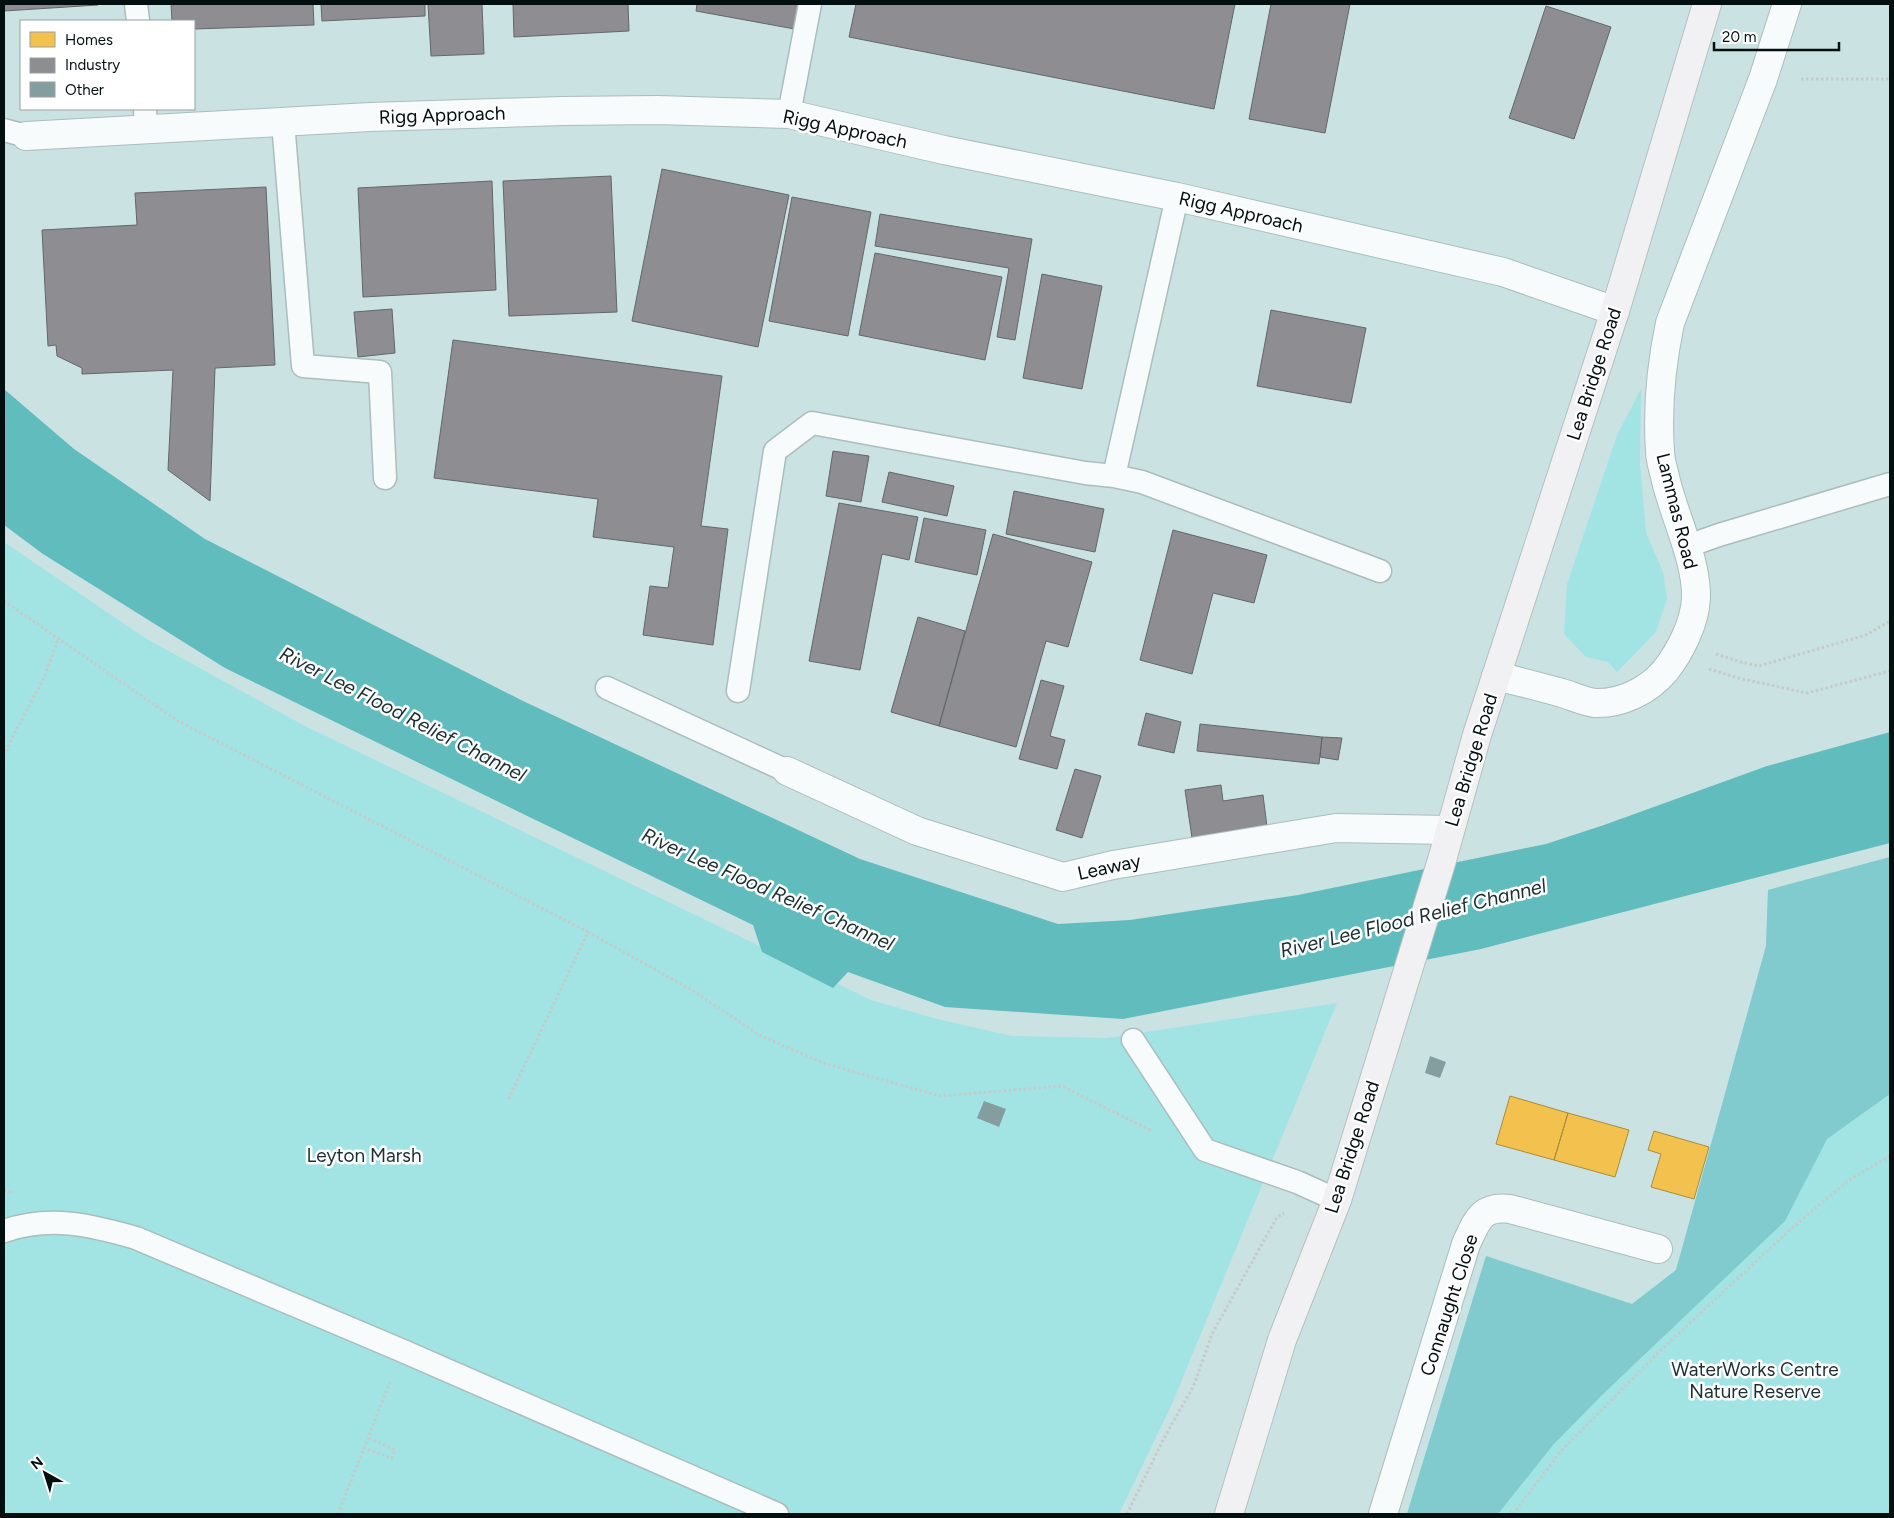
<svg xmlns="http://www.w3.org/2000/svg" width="1894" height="1518" viewBox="0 0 1894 1518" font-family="Figtree,sans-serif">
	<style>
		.green { fill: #a2e3e4 }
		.forest { fill: #81cacd }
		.water { fill: #61bcbe }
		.homes { fill: #f2c14e; stroke: #aa8c3b }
		.industry { fill: #8d8d92; stroke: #63676b }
		.building { fill: #849e9f }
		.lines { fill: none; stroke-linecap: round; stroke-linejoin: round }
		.service-casing { stroke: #abbdbd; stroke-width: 25 }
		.minor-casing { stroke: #abbdbd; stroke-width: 30 }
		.primary-casing { stroke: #b5c0c0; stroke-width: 30 }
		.path { stroke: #c5cbcb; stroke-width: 3; stroke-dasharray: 2.5 2.5; stroke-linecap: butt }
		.service { stroke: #f7fbfb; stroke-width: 22 }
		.minor { stroke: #f7fbfb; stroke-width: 28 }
		.primary { stroke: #f1f0f2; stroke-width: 28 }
		.labels { text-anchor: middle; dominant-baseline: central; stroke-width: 5; stroke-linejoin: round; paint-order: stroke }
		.street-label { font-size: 19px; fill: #020f0f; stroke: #fff }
		.park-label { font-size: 19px; fill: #1c3031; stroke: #fff }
		.water-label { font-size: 20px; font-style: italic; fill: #1b2f30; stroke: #fff }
	</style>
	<rect width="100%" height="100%" fill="#cbe2e2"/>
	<path class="green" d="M1641,389L1640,464L1646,533L1663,572L1667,599L1656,632L1617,672L1608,662L1586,657L1564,634L1567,584L1617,435Z
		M4,542L145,638L303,725L871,1000L941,1020L1012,1036L1107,1038L1337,1003L1172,1404L1119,1514H4Z
		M1890,857V1514H1407L1486,1256L1632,1304L1676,1270L1766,946L1768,890Z"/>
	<path class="forest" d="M1890,857V1094L1827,1139L1785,1221L1602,1395L1553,1445L1498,1514H1407L1486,1256L1632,1304L1676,1270L1766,946L1768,890Z"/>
	<path class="water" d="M4,389L74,449L205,539L523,701L860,859L1058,924L1130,920L1298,895L1546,844L1604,825L1767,766L1890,732V843L1481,949L1123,1019L945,1007L848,972L833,988L762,952L753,925L519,812L225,668L43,554L4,525Z"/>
	<path class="homes" d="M1510,1096L1568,1113L1554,1160L1496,1144Z
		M1568,1113L1629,1130L1615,1177L1554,1160Z
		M1654,1131L1709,1147L1694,1199L1651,1187L1661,1154L1648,1150Z"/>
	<path class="industry" d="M4,4H98V5L4,11Z
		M171,4H313L314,25L194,29V21H172Z
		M321,4H425V16L322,21Z
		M428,4H482L484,54L431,56Z
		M513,4H628L629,31L514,37Z
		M697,4H805L800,30L696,11Z
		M856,4H1235L1214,109L849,37Z
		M1271,4H1350L1325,133L1249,119Z
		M1546,6L1611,27L1574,139L1509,118Z
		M662,169L789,195L758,347L632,321Z
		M611,176L617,312L509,316L503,181Z
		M492,181L496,290L363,297L358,188Z
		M266,187L275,365L215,368L210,501L168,470L173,370L82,374V368L57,356L56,345L48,346L42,230L137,225L135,193Z
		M792,197L871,212L848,336L769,321Z
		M880,214L1032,239L1015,340L997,337L1009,268L875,246Z
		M875,253L1002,277L985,360L859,335Z
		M1042,274L1102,286L1082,389L1023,378Z
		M392,309L395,353L358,357L354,312Z
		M1271,310L1366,328L1351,403L1257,386Z
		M453,340L722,376L701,526L728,529L713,645L643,635L650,586L668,588L674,547L593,537L598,499L434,478Z
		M833,451L869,456L861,502L826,496Z
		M889,472L954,486L947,516L882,502Z
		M1014,491L1104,509L1095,552L1006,534Z
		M839,503L918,517L909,560L882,554L860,670L809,661Z
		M924,518L986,530L977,575L915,562Z
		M1173,530L1267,555L1254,603L1213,593L1192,674L1140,660Z
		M993,534L1092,562L1068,647L1046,641L1016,747L939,726Z
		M918,617L965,631L939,726L891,712Z
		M1041,680L1064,686L1050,736L1065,740L1057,769L1019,759Z
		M1146,713L1181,722L1174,753L1138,745Z
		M1200,724L1322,737L1319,764L1197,751Z
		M1322,737L1342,738L1338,760L1320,757Z
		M1075,769L1101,776L1082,838L1056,830Z
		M1221,785L1223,801L1263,795L1267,827L1192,838L1185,790Z"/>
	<path class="building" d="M1430,1056L1446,1062L1440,1078L1425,1073Z
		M984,1101L1006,1109L999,1127L977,1118Z"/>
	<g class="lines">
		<g class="service-casing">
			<path id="service" d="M136,4L138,21
				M145,109L146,129
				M789,114L810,4
				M283,122L303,366L380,372L385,478
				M4,130L26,136
				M1114,476L1142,482L1380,571
				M1685,547L1719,535L1890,484
				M607,688L787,771
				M738,691L775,451L812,423L1085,473L1114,476L1177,197
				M1133,1040L1205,1150L1297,1182L1337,1200
				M4,1231C50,1215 91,1225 136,1238L403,1351L777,1514"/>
		</g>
		<g class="minor-casing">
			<path id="minor" d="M26,136L370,117L562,111L657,110L789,114L944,150L1177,197L1503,272L1615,311
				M1496,676C1518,681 1540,687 1562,693C1572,696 1585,702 1595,703C1621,704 1648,691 1665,671C1680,652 1695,623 1696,598C1697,561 1675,518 1666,481C1664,471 1660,461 1660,451C1657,407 1661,366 1670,323L1763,79L1787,4
				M787,771L917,831L1063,877L1113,865L1336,828L1450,830
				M1383,1514L1466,1244C1477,1221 1481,1205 1510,1209L1658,1249"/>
		</g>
		<g class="primary-casing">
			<path id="primary" d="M1229,1514L1282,1340L1337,1200L1442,860L1477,735L1615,311L1707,4"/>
		</g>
		<path class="path" d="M1801,79H1890
			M4,601L178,721L588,932L508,1100
			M1716,654L1741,662L1759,666L1866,635L1890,621
			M1709,669L1738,678L1807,693L1890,671
			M4,756L13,736L44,678L58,639
			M588,932L690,989L761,1036L823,1063L940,1096L1062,1086L1152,1131
			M4,1190L12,1193
			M363,1448L392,1458L395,1450L367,1437
			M338,1514L390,1382
			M1127,1514L1163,1440L1194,1385L1212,1334L1277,1217L1284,1213
			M1513,1514L1561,1451L1665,1346L1792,1228L1849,1180L1890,1156"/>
		<use href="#service" class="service"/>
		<use href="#minor" class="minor"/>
		<use href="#primary" class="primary"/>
	</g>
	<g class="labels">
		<g class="street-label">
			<text transform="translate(442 115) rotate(-2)">Rigg Approach</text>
			<text transform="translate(845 129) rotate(12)">Rigg Approach</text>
			<text transform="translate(1241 212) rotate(13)">Rigg Approach</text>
			<text transform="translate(1594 374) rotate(-72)">Lea Bridge Road</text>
			<text transform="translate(1677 511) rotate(76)">Lammas Road</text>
			<text transform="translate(1471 760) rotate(-73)">Lea Bridge Road</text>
			<text transform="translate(1109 867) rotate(-12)">Leaway</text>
			<text transform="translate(1352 1147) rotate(-72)">Lea Bridge Road</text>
			<text transform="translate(1449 1305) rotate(-72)">Connaught Close</text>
		</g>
		<g class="park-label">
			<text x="364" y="1155">Leyton Marsh</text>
			<text x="1755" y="1369">WaterWorks Centre<tspan x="1755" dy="22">Nature Reserve</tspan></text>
		</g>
		<g class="water-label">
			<text transform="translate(403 714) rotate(27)">River Lee Flood Relief Channel</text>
			<text transform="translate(768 889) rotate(24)">River Lee Flood Relief Channel</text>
			<text transform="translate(1413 918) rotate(-14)">River Lee Flood Relief Channel</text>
		</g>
	</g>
	<rect width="1894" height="1518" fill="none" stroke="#020f0f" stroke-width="10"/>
	<rect x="20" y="20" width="175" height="90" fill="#ffffff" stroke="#9a9f9f"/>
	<rect x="30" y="32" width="25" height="15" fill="#f2c14e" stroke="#9a9f9f"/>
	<text x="65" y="45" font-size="15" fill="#020f0f">Homes</text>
	<rect x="30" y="58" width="25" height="15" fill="#8d8d92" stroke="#9a9f9f"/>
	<text x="65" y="70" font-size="15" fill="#020f0f">Industry</text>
	<rect x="30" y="82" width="25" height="15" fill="#849e9f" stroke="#9a9f9f"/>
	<text x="65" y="95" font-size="15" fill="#020f0f">Other</text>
	<g transform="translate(45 1473) rotate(321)" stroke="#ffffff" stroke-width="4" paint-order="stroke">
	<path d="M0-4L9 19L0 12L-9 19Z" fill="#020f0f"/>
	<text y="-8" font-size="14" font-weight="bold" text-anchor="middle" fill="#020f0f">N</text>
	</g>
	<path d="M1714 42v8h125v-8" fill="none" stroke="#020f0f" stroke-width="2.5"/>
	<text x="1722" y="42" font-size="15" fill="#020f0f" stroke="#ffffff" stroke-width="4" paint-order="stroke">20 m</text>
</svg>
